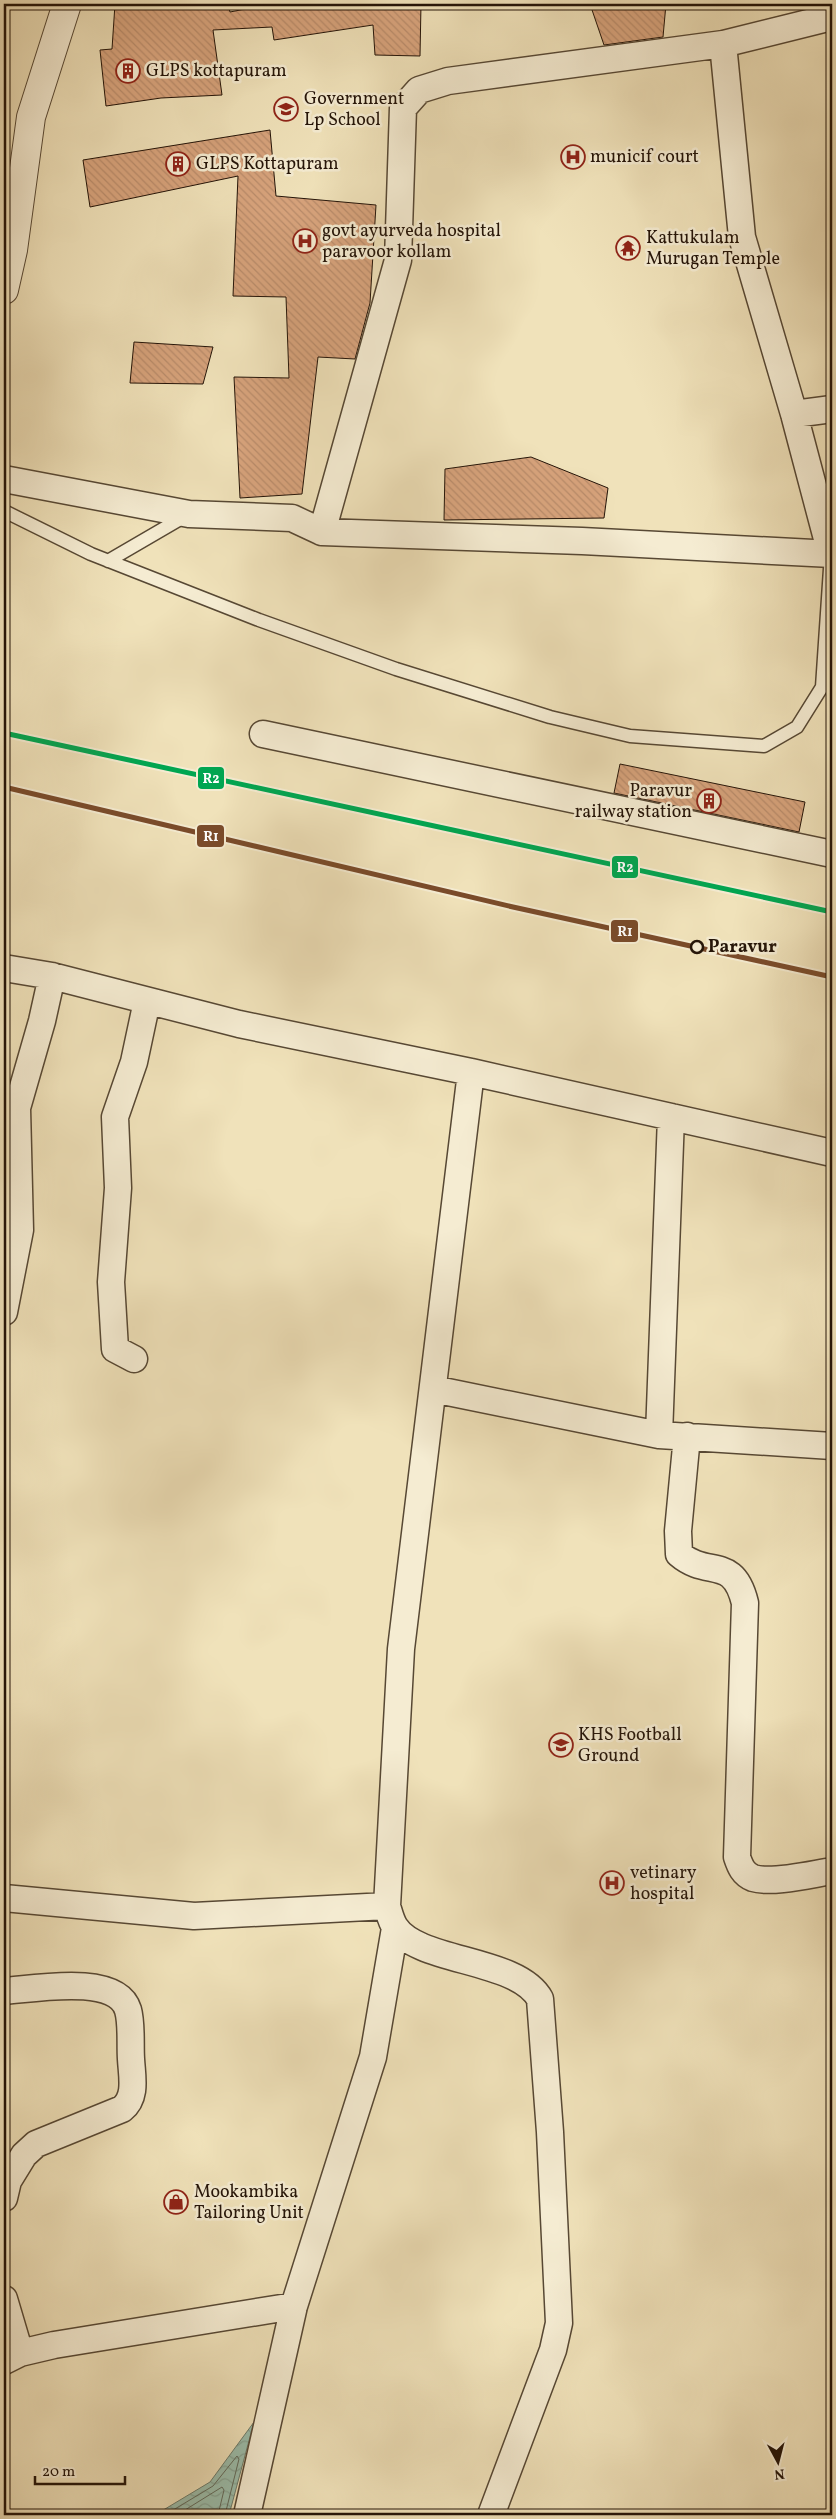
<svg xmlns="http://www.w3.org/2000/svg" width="836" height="2519" viewBox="0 0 836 2519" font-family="Vollkorn,serif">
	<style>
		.water { fill: url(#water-waves); stroke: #6b7a6a }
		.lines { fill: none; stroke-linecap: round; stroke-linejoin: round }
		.shore { stroke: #60695a; stroke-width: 1 }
		.building { fill: url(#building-back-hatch); stroke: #241408 }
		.service-casing { stroke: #574834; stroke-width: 15 }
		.minor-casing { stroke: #574834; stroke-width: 29 }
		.tertiary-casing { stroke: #574834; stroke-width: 30 }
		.service { stroke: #f5ecd2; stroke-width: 12 }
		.minor { stroke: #f5ecd2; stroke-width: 26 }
		.tertiary { stroke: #f5ecd2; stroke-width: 28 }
		.rail-1-casing { stroke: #f5ecd2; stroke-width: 9 }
		.rail-2-casing { stroke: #f5ecd2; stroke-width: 9 }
		.rail-1 { stroke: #7a4b2a; stroke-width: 5 }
		.rail-2 { stroke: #00a651; stroke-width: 5 }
		.stop-dot { fill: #f5ecd2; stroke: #241408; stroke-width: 2.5 }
		.labels { text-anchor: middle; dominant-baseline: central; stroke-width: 5; stroke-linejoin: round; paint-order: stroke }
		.poi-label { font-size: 18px; fill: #241408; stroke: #f5ecd2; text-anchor: start }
		.stop-label { font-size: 18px; font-weight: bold; fill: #241408; stroke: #f5ecd2; text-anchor: start }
		.line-badge { stroke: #f5ecd2; stroke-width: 2 }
		.badge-label { font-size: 14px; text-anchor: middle; font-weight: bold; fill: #fff }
	</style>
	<defs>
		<pattern id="water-waves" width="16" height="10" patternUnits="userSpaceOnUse" patternTransform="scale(1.25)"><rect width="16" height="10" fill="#9bbeac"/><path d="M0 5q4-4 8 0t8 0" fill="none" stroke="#85a292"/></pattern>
		<pattern id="building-back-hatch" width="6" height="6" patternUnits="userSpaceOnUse" patternTransform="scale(1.25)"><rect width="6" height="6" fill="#d7a37c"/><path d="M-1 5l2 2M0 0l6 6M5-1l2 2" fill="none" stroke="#b88b6a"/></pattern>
	</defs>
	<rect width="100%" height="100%" fill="#f0e2ba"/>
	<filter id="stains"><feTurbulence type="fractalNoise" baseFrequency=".004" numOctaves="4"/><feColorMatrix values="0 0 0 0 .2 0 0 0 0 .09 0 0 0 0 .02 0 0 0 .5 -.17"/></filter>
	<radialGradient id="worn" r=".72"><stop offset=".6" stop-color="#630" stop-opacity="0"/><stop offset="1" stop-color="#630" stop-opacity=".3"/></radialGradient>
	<path class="water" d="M254,2422L229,2515H155L210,2482Z"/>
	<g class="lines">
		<path class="shore" d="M165,2515L213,2486L237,2456L239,2459L225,2515
			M177,2515L222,2487L224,2490L218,2515"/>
	</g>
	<path class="building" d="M115,4H228L230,12L271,4H421L420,56L375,55L373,25L274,40L272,27L213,30L222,95L161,98L106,106L100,50L112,49Z
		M590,4H666L663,37L604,45Z
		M270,130L276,196L376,205L370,303L355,359L318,357L302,494L240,498L234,377L289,378L286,297L233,296L238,176L90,207L83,160Z
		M134,342L213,347L203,384L130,383Z
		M531,457L608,488L604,518L444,520L445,469Z
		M620,764L805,802L799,832L614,793Z"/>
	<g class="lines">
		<g class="service-casing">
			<path id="service" d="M4,511L91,554L259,620L396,669L550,717L630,736L764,746L797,727L822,687L831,554
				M108,561L187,515"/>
		</g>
		<g class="minor-casing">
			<path id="minor" d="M794,414L832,409
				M4,479L189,514L292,518L322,532L582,541L832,554
				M322,532L398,260L403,108L419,90L448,81L723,44
				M831,554L794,414L742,237L723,44L832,17
				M263,734L832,854
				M4,968L52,976L239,1024L471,1072L401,1649L387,1906C389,1912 391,1921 395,1927C418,1963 518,1958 540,1999L550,2132L559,2323L553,2350L491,2515
				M471,1072L832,1153
				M4,1312L20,1230L17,1108L42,1021L52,976
				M134,1359L115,1349L111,1282L118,1188L115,1117L134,1062L147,1001
				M433,1389L659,1435L832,1446
				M659,1435L671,1117
				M687,1436L678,1531L679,1554C708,1579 733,1554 745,1603L737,1857C740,1866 743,1874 753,1878C772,1884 812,1874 832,1871
				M4,1898L194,1916L387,1906
				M4,1991C33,1989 117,1973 128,2010C132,2024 130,2044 131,2059C132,2077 137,2097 122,2109L36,2144L24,2155L8,2181L4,2198
				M4,2299L20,2353
				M4,2361L20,2353L54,2345L294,2306
				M247,2515L294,2306L373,2057L395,1928"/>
		</g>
		<g class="tertiary-casing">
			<path id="tertiary" d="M4,290L13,250L31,117L67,4"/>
		</g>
		<use href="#service" class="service"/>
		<use href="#minor" class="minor"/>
		<use href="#tertiary" class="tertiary"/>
		<g class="rail-1-casing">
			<path id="rail-1" d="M4,787L513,907L832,977"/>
		</g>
		<g class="rail-2-casing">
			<path id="rail-2" d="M4,733L832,912"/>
		</g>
		<use href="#rail-1" class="rail-1"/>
		<use href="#rail-2" class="rail-2"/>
	</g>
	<defs>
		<g id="building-ring" transform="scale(1.25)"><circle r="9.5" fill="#f5ecd2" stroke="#8f2418" stroke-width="1.5"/><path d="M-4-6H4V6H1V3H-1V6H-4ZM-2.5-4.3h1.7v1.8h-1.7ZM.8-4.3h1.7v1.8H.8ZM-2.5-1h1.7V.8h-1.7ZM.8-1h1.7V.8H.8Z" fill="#8f2418"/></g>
		<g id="school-ring" transform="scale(1.25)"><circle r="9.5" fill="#f5ecd2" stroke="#8f2418" stroke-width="1.5"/><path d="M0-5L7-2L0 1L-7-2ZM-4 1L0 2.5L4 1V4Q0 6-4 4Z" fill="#8f2418"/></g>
		<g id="hospital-ring" transform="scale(1.25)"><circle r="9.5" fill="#f5ecd2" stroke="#8f2418" stroke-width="1.5"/><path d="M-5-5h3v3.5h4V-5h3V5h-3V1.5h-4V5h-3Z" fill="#8f2418"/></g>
		<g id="temple-ring" transform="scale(1.25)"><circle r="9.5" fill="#f5ecd2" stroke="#8f2418" stroke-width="1.5"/><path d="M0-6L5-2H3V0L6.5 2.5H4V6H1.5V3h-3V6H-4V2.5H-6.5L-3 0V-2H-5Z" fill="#8f2418"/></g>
		<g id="shop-ring" transform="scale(1.25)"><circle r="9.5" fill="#f5ecd2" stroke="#8f2418" stroke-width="1.5"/><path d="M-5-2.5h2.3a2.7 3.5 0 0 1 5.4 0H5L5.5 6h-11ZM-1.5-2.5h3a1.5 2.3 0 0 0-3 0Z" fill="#8f2418"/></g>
	</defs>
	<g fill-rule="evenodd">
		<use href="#building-ring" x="128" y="71"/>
		<use href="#school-ring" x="286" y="109"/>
		<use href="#hospital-ring" x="573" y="157"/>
		<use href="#building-ring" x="178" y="164"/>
		<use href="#hospital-ring" x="305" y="241"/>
		<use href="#temple-ring" x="628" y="248"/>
		<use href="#building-ring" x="709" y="801"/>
		<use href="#school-ring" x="561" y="1745"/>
		<use href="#hospital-ring" x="612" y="1883"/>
		<use href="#shop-ring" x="176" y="2202"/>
	</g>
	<circle class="stop-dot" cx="697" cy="947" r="6"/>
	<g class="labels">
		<g class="poi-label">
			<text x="146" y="71">GLPS kottapuram</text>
			<text x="304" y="99">Government<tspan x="304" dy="21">Lp School</tspan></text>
			<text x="590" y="157">municif court</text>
			<text x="196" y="164">GLPS Kottapuram</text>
			<text x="322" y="231">govt ayurveda hospital<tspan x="322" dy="21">paravoor kollam</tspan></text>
			<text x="646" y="238">Kattukulam<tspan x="646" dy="21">Murugan Temple</tspan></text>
			<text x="692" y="791" text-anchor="end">Paravur<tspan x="692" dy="21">railway station</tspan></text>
			<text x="578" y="1735">KHS Football<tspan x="578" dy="21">Ground</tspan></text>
			<text x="630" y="1873">vetinary<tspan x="630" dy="21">hospital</tspan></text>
			<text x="194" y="2192">Mookambika<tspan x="194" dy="21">Tailoring Unit</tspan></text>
		</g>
		<g class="stop-label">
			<text x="708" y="947">Paravur</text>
		</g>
	</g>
	<g class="line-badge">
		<rect x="197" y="766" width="28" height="24" rx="5" fill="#00a651"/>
		<rect x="196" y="824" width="29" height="24" rx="5" fill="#7a4b2a"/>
		<rect x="611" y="855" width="28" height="24" rx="5" fill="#00a651"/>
		<rect x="610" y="919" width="29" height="24" rx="5" fill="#7a4b2a"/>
	</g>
	<g class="badge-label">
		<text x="211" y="783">R2</text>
		<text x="211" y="841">R1</text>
		<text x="625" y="872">R2</text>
		<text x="625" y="936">R1</text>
	</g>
	<rect width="836" height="2519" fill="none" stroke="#f0e2ba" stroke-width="20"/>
	<rect x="5" y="5" width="826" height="2509" fill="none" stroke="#241408" stroke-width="2.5"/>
	<rect x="10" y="10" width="816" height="2499" fill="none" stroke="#241408"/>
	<g transform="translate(778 2462) rotate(173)" stroke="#f5ecd2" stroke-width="4" paint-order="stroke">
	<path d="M0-4L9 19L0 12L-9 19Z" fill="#241408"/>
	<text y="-8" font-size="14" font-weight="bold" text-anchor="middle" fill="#241408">N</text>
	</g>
	<path d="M35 2476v8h90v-8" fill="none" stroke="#241408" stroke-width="2.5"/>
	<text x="42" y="2476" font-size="15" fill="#241408" stroke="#f5ecd2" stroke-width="4" paint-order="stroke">20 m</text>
	<rect width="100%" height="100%" filter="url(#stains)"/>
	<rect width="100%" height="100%" fill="url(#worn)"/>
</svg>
